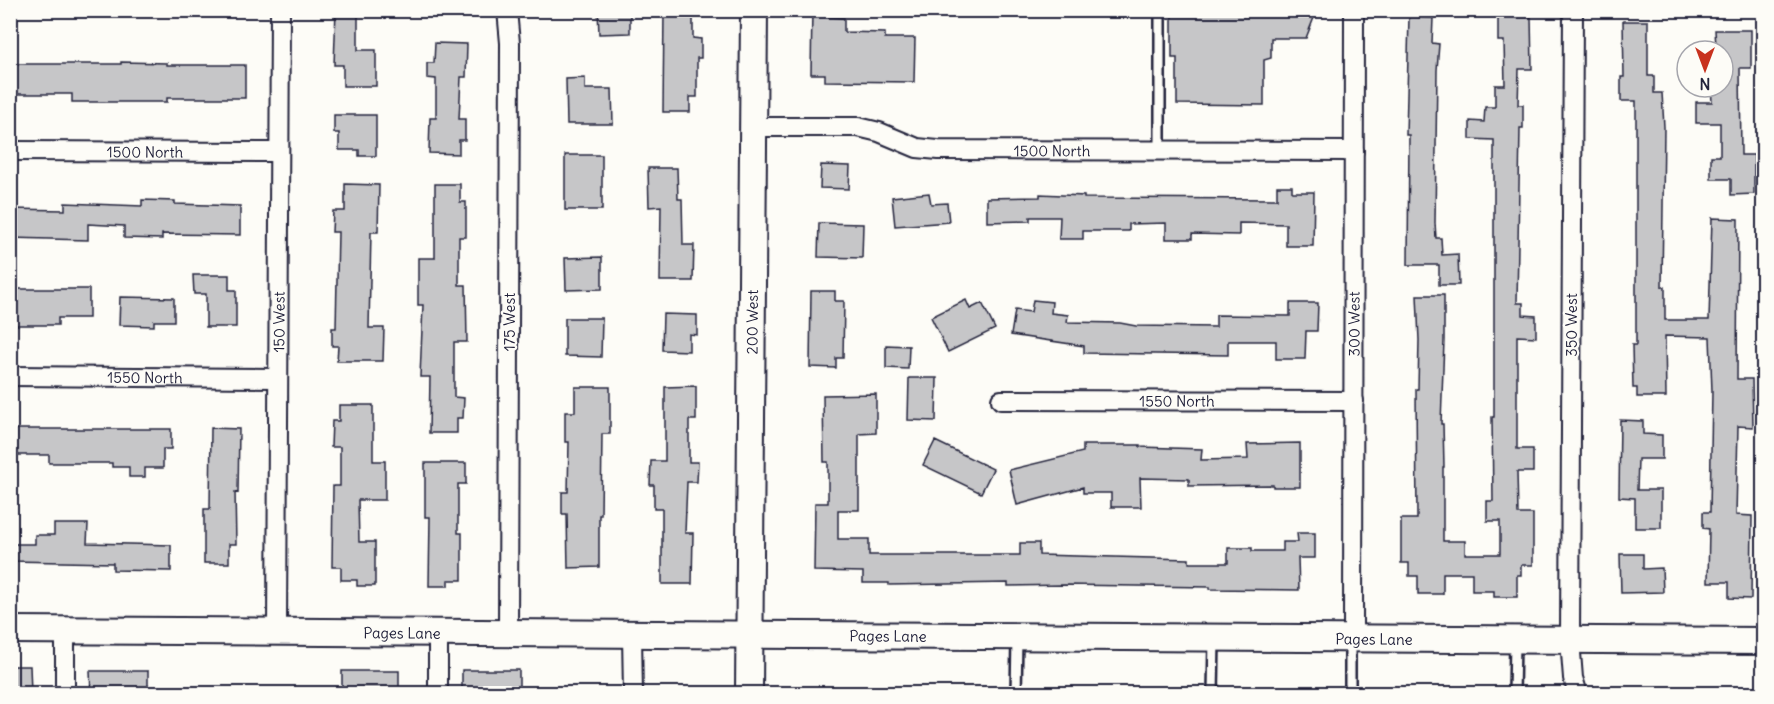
<svg xmlns="http://www.w3.org/2000/svg" width="1774" height="704" viewBox="0 0 1774 704" font-family="Delius,sans-serif">
	<style>
		.building { fill: #c6c6c8; stroke: #22223b; stroke-width: 1.5 }
		.lines { fill: none; stroke-linecap: round; stroke-linejoin: round }
		.lane-casing { stroke: #22223b; stroke-width: 14 }
		.street-casing { stroke: #22223b; stroke-width: 22 }
		.secondary-casing { stroke: #22223b; stroke-width: 30 }
		.lane { stroke: #fdfcf7; stroke-width: 9 }
		.street { stroke: #fdfcf7; stroke-width: 18 }
		.secondary { stroke: #fdfcf7; stroke-width: 26 }
		.labels { text-anchor: middle; dominant-baseline: central; stroke-width: 4.5; stroke-linejoin: round; paint-order: stroke }
		.street-label { font-size: 15px; fill: #22223b; stroke: #fdfcf7 }
	</style>
	<rect width="100%" height="100%" fill="#fdfcf7"/>
	<filter id="ink" filterUnits="userSpaceOnUse"><feTurbulence type="fractalNoise" baseFrequency=".0167" numOctaves="2"/><feDisplacementMap in="SourceGraphic" scale="12" xChannelSelector="R" yChannelSelector="G"/><feConvolveMatrix kernelMatrix="1 2 1 2 8 2 1 2 1" color-interpolation-filters="sRGB"/></filter>
	<g filter="url(#ink)">
		<path class="building" d="M336,10H358V50H376V86H343V65H334Z
			M598,10H630V33L599,34Z
			M664,10H693V38L701,39V58H697V97H690V112H663Z
			M812,10H829V17L844,18V32L885,33V38H915L914,82L825,81V74H811Z
			M1172,10H1317L1306,38H1271V58L1264,60V105L1177,104V58H1172Z
			M1409,17L1433,18L1432,43L1439,44L1437,70L1435,223L1436,238H1441L1442,255L1458,254L1459,285H1439V265H1408L1409,135H1406Z
			M1498,17H1531L1532,69H1519L1518,105H1523V128H1520L1517,303H1523V315L1536,316V337L1517,336V449H1533V472H1517L1518,514H1533V565H1521V575H1517V597H1494V591H1472V573H1443V594H1418V576H1409V563H1401V519H1417L1416,389H1418L1419,340L1417,295H1444V340L1441,424H1443L1444,467H1443V541H1465V554H1500V521H1487V501H1493L1492,417H1494V140L1470,139V121L1484,122L1485,107H1495V85H1505L1504,41H1498Z
			M1623,21H1648V76H1654V93H1662L1664,127L1662,287H1665V320H1709L1712,218L1738,219L1737,379H1752L1753,427L1738,426L1736,515L1752,516L1751,599L1729,598V582H1708L1709,529L1703,528V512H1710L1712,391L1710,337L1665,336L1666,397H1637V388H1633L1632,345H1636V101H1621V77H1624Z
			M1715,30H1751V68H1740L1741,155H1754V194L1731,195V179H1711V156H1720V123H1696V102H1712L1711,87H1723V51L1722,47H1716Z
			M435,43L467,44L466,77H461L459,119H465V140H459V154L429,153L430,118H436V79L427,78V63H434Z
			M121,62L167,63V65H245V98H167V102H72V94H10V64H121Z
			M585,78V89H612L613,124H567L566,79Z
			M334,115H376V156H359V150H339V133H334Z
			M565,155H602V210H565Z
			M821,165L850,166L849,189L820,188Z
			M648,168H677L678,199H682L683,245H694L693,281H660L661,206L649,207Z
			M345,184L379,185L378,232H371L369,328H384L383,361H337L338,346H332V328H336L338,232H332L333,211H345Z
			M435,184H460V202H466V237H459V285H466L467,342H454V397L464,398L463,418H457V433H429L430,377H420L423,305H418V258H435Z
			M1277,186H1292V192H1314L1313,246H1286V224L1239,223V235L1192,234V239H1166V223L1129,224V231H1083V239H1059L1060,217H1030V221L987,222V198L1040,197V194L1084,196V198L1277,199Z
			M929,193L931,204L947,203L949,222L895,226L892,197Z
			M142,200L175,201V204L240,206V235L162,234V239L124,238V226L88,224V240L10,238V209L65,210V203L142,206Z
			M819,223L863,224L862,258L818,257Z
			M602,257V289L566,290L565,258Z
			M193,275H229V290H236V327H206V294H194Z
			M10,289H89V318H58V325H10Z
			M811,291H835V301H844L843,358H836V368L810,367Z
			M120,297L174,298V321H154V326L119,325Z
			M966,300L970,309L982,303L995,329L948,352L931,317Z
			M1033,300L1052,302L1051,313L1068,315L1067,322L1120,323L1136,326L1216,327V315L1290,316V303H1318L1317,331H1306L1305,359H1276V341H1228V355L1084,353V346L1011,335L1015,310L1031,312Z
			M663,314L697,315V335L689,334V351L662,350Z
			M565,318H602L601,357L565,356Z
			M886,345L909,346L908,369L886,368Z
			M909,378H937L936,421L908,420Z
			M696,386V420H689V462H698L697,482H687L685,533H693L692,584H662V509H654V485H650L651,461H665V387Z
			M575,387H610V434H602L601,515H599V567L568,568L567,514H562V492H568L569,442H565V412H575Z
			M876,394V433L859,434V510H838V539H869V555H1020V543H1039V555L1189,559V563H1228V548H1252V551H1283V542H1298L1297,533H1315V558H1298L1299,590L1210,589V587L1064,585L1008,586V583L889,585V583H863V572L814,571L815,503H828V462H824L823,395Z
			M339,405H373V461H385V500H358L359,542H375V586H357V580H341V567H332L333,486H340V447H331L332,421H339Z
			M1620,420L1643,421V434L1662,435V459H1638L1637,490H1661V528H1635V498L1619,497Z
			M211,428L239,429L238,493L235,492L236,544H229V563H204V509H210Z
			M10,429H171V449H163V468H145V477H129V467H112V463H49V455H10Z
			M935,441L993,469L981,493L923,465Z
			M1300,443V487H1273V485L1189,486V479L1140,478L1141,507H1111V493H1083V487L1017,505L1009,470L1083,452V445H1140V447L1202,449L1201,460L1248,459L1247,444Z
			M425,463H466V484H458V533H462V580H448V586H429L430,517H425Z
			M54,524H88L87,543L171,545V571L113,570V563L10,561V544H35V535H54Z
			M1620,554H1643V569L1662,568L1663,592L1621,593Z
			M10,666H30L31,693H10Z
			M462,670H519V693H462Z
			M90,671H148V693H91Z
			M342,671H399V693H342Z"/>
		<g class="lines">
			<g class="lane-casing">
				<path id="lane" d="M1160,150V10
					M1350,641V694
					M1016,694L1017,639
					M1213,694L1214,639
					M1514,694L1515,642"/>
			</g>
			<g class="street-casing">
				<g id="street">
					<path d="M507,10L510,43L508,633"/>
					<path d="M1573,10L1570,640L1573,678L1578,694"/>
					<path id="s1" d="M753,127H858L879,132L917,148L938,150L1354,151"/>
					<path id="s2" d="M10,151L279,152"/>
					<path id="s3" d="M10,376L278,378"/>
					<path id="s4" d="M1001,400L1354,401"/>
					<path d="M65,630V694"/>
					<path id="s5" d="M277,632L280,10"/>
					<path d="M438,633V694"/>
					<path d="M632,634L633,694"/>
					<path id="s6" d="M1353,638L1354,10"/>
				</g>
			</g>
			<g class="secondary-casing">
				<g id="secondary">
					<path id="s7" d="M10,630L1764,641"/>
					<path id="s8" d="M749,694L754,10"/>
				</g>
			</g>
			<use href="#lane" class="lane"/>
			<use href="#street" class="street"/>
			<use href="#secondary" class="secondary"/>
		</g>
	</g>
	<g class="labels">
		<g class="street-label">
			<text stroke="none"><textPath href="#s1" startOffset="303">1500 North</textPath></text>
			<text stroke="none"><textPath href="#s2" startOffset="135">1500 North</textPath></text>
			<text stroke="none"><textPath href="#s5" startOffset="310">150 West</textPath></text>
			<text transform="translate(509 322) rotate(-90)">175 West</text>
			<text stroke="none"><textPath href="#s8" startOffset="372">200 West</textPath></text>
			<text stroke="none"><textPath href="#s6" startOffset="314">300 West</textPath></text>
			<text transform="translate(1571 325) rotate(-90)">350 West</text>
			<text stroke="none"><textPath href="#s3" startOffset="135">1550 North</textPath></text>
			<text stroke="none"><textPath href="#s4" startOffset="176">1550 North</textPath></text>
			<text stroke="none"><textPath href="#s7" startOffset="392">Pages Lane</textPath></text>
			<text stroke="none"><textPath href="#s7" startOffset="878">Pages Lane</textPath></text>
			<text stroke="none"><textPath href="#s7" startOffset="1364">Pages Lane</textPath></text>
		</g>
	</g>
	<rect width="1774" height="704" fill="none" stroke="#fdfcf7" stroke-width="36"/>
	<rect x="18" y="18" width="1738" height="668" fill="none" stroke="#22223b" stroke-width="2" filter="url(#ink)"/>
	<g transform="translate(1705 69) rotate(180)"><circle r="28" fill="#fdfcf7" stroke="#a5a5ac" stroke-width="1.5"/>
	<path d="M0-4.5L10 22L0 15L-10 22Z" fill="#c8321e"/>
	<text y="-9" font-size="16" font-weight="bold" text-anchor="middle" fill="#22223b">N</text>
	</g>
</svg>
